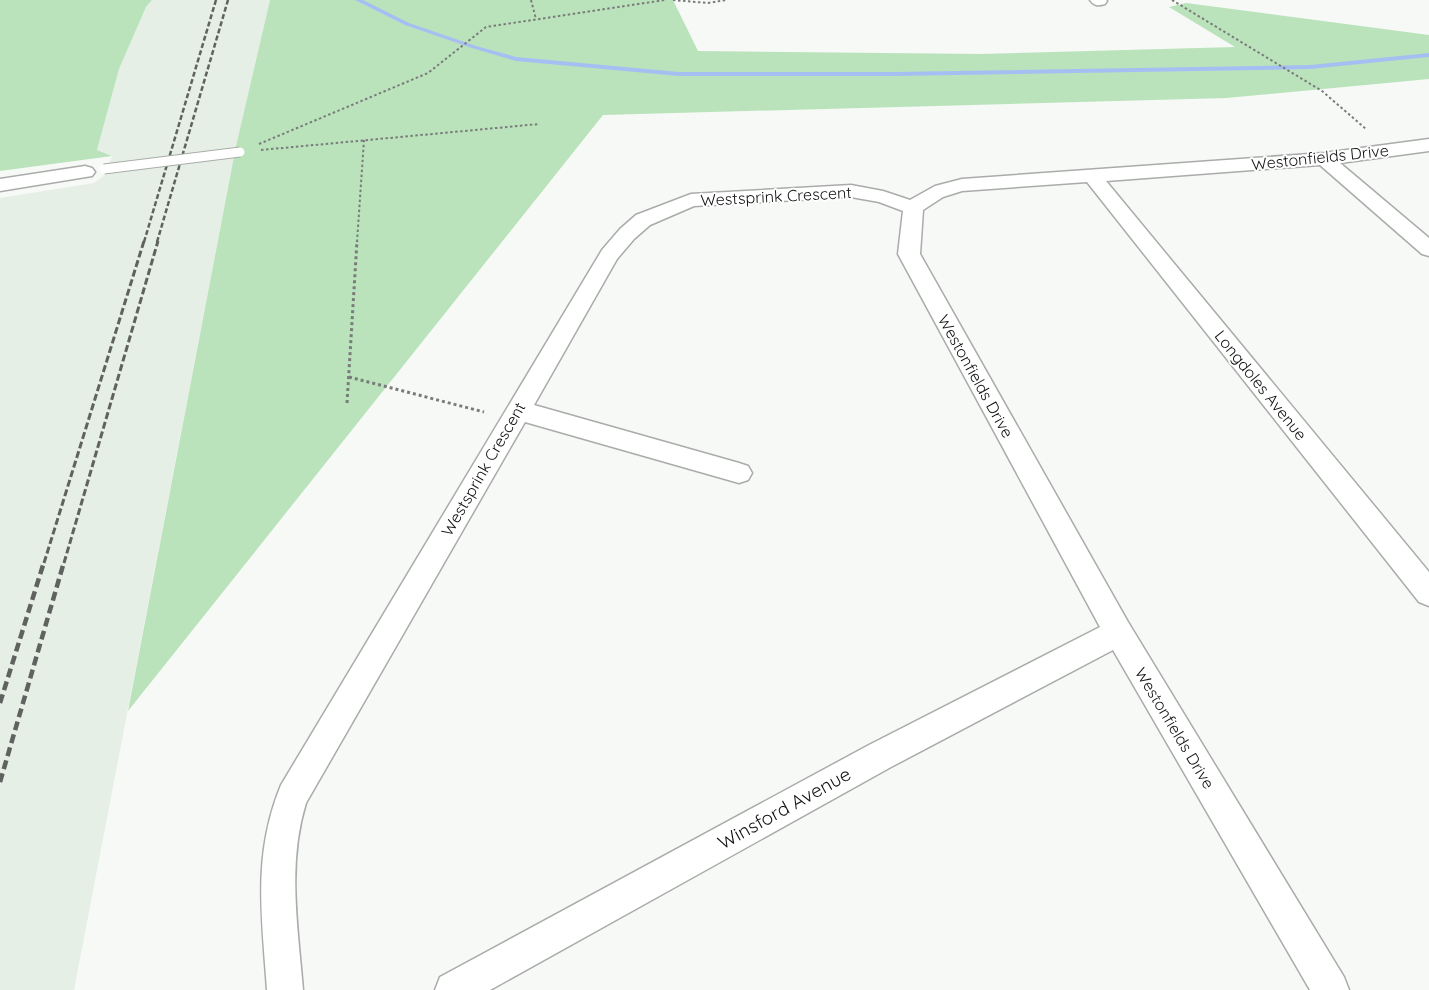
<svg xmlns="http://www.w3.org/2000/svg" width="1429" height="990" viewBox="0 0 1429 990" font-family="Quicksand,sans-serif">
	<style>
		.built { fill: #e6efe6 }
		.green { fill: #bae3bb }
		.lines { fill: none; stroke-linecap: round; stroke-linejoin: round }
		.stream { fill: #a7bef3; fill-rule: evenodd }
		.street-casing { stroke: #a9aca9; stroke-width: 3 }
		.path-far1 { stroke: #7a7c7a; stroke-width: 2; stroke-dasharray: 2.5 2.5; stroke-linecap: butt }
		.path { stroke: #7a7c7a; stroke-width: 3; stroke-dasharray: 3 3; stroke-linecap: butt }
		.street { fill: #fff; fill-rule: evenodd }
		.rail-far2 { stroke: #606260; stroke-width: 2.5; stroke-dasharray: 5 2.5; stroke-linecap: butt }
		.rail-far1 { stroke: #606260; stroke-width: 3; stroke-dasharray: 7 3; stroke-linecap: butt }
		.rail { stroke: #606260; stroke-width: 4.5; stroke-dasharray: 9 4.5; stroke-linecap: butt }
		.lane-bridge-casing { stroke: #a9aca9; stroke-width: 11; stroke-linecap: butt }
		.lane-bridge { stroke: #fff; stroke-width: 9 }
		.labels { text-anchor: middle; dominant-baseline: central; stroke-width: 4; stroke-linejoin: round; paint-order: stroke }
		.street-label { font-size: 16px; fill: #0f100f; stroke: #fff }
		.near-street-label { font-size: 19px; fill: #0f100f; stroke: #fff }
	</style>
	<rect width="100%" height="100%" fill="#f6f9f6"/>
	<path class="built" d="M152,0H270L236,146L74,990H0V198L94,183L105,175L112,156L97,150L119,69L146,7Z"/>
	<path class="green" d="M0,0H152L146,7L119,69L97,150L112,156L0,171Z
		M270,0H673L698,51L982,54L1235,47L1169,7L1186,3L1429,35V79L1226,98L603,115L128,711L236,146Z"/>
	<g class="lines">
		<path class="stream" d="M355,0H363L409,23L476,46L516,57L679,72H894L1310,65L1429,53V57L1310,69L894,76H679L516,61L472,48L405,25Z"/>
		<g class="street-casing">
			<path id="street" d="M1090,0H1106L1107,1L1105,4C1098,6 1094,6 1090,0Z
				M1429,139V151L1340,163L1429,238V256L1422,254L1320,165L1106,181L1429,572V606L1419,602L1087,182L962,191L943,197L923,210L920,254L1128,622L1344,977L1349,990H1310L1113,650L891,767L490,990H435L440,977L869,745L1100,627L898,254L903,211L879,202L851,197L694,206L650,225L634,239L617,259L534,405L739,463L748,466L752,473L748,480L739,483L525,422L306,803C287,864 298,928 303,990H267C262,917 252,855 281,785L602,250L620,229L636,215L691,194L851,185L883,191L910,200L935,186L962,179L1324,153Z
				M85,166L92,168L95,172L92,176L0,191V179Z"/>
		</g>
		<path class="path-far1" d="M531,0L536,19
			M673,0L708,3L726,0
			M1172,0L1322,91L1366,129
			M259,144L428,73L486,27L665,0
			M261,150L539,124
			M357,242L364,140"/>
		<path class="path" d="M349,377L484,412
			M347,403L357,241"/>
		<use href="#street" class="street"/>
		<path class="rail-far2" d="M144,242L216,0
			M157,242L228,0"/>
		<path class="rail-far1" d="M44,563L144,241
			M64,563L158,241"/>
		<path class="rail" d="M0,703L44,562
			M0,782L64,562"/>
		<g class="lane-bridge-casing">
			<path id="lane-bridge" d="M104,169L240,152"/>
		</g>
		<use href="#lane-bridge" class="lane-bridge"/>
	</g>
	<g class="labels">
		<g class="street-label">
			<text transform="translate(1320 157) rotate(-6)">Westonfields Drive</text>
			<text transform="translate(776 196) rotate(-3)">Westsprink Crescent</text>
			<text transform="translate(976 376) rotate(61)">Westonfields Drive</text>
			<text transform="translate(1261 385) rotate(51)">Longdoles Avenue</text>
			<text transform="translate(483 469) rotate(-60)">Westsprink Crescent</text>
			<text transform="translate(1175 728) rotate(59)">Westonfields Drive</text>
		</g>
		<g class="near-street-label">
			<text transform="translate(784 808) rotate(-29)">Winsford Avenue</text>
		</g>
	</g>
</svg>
